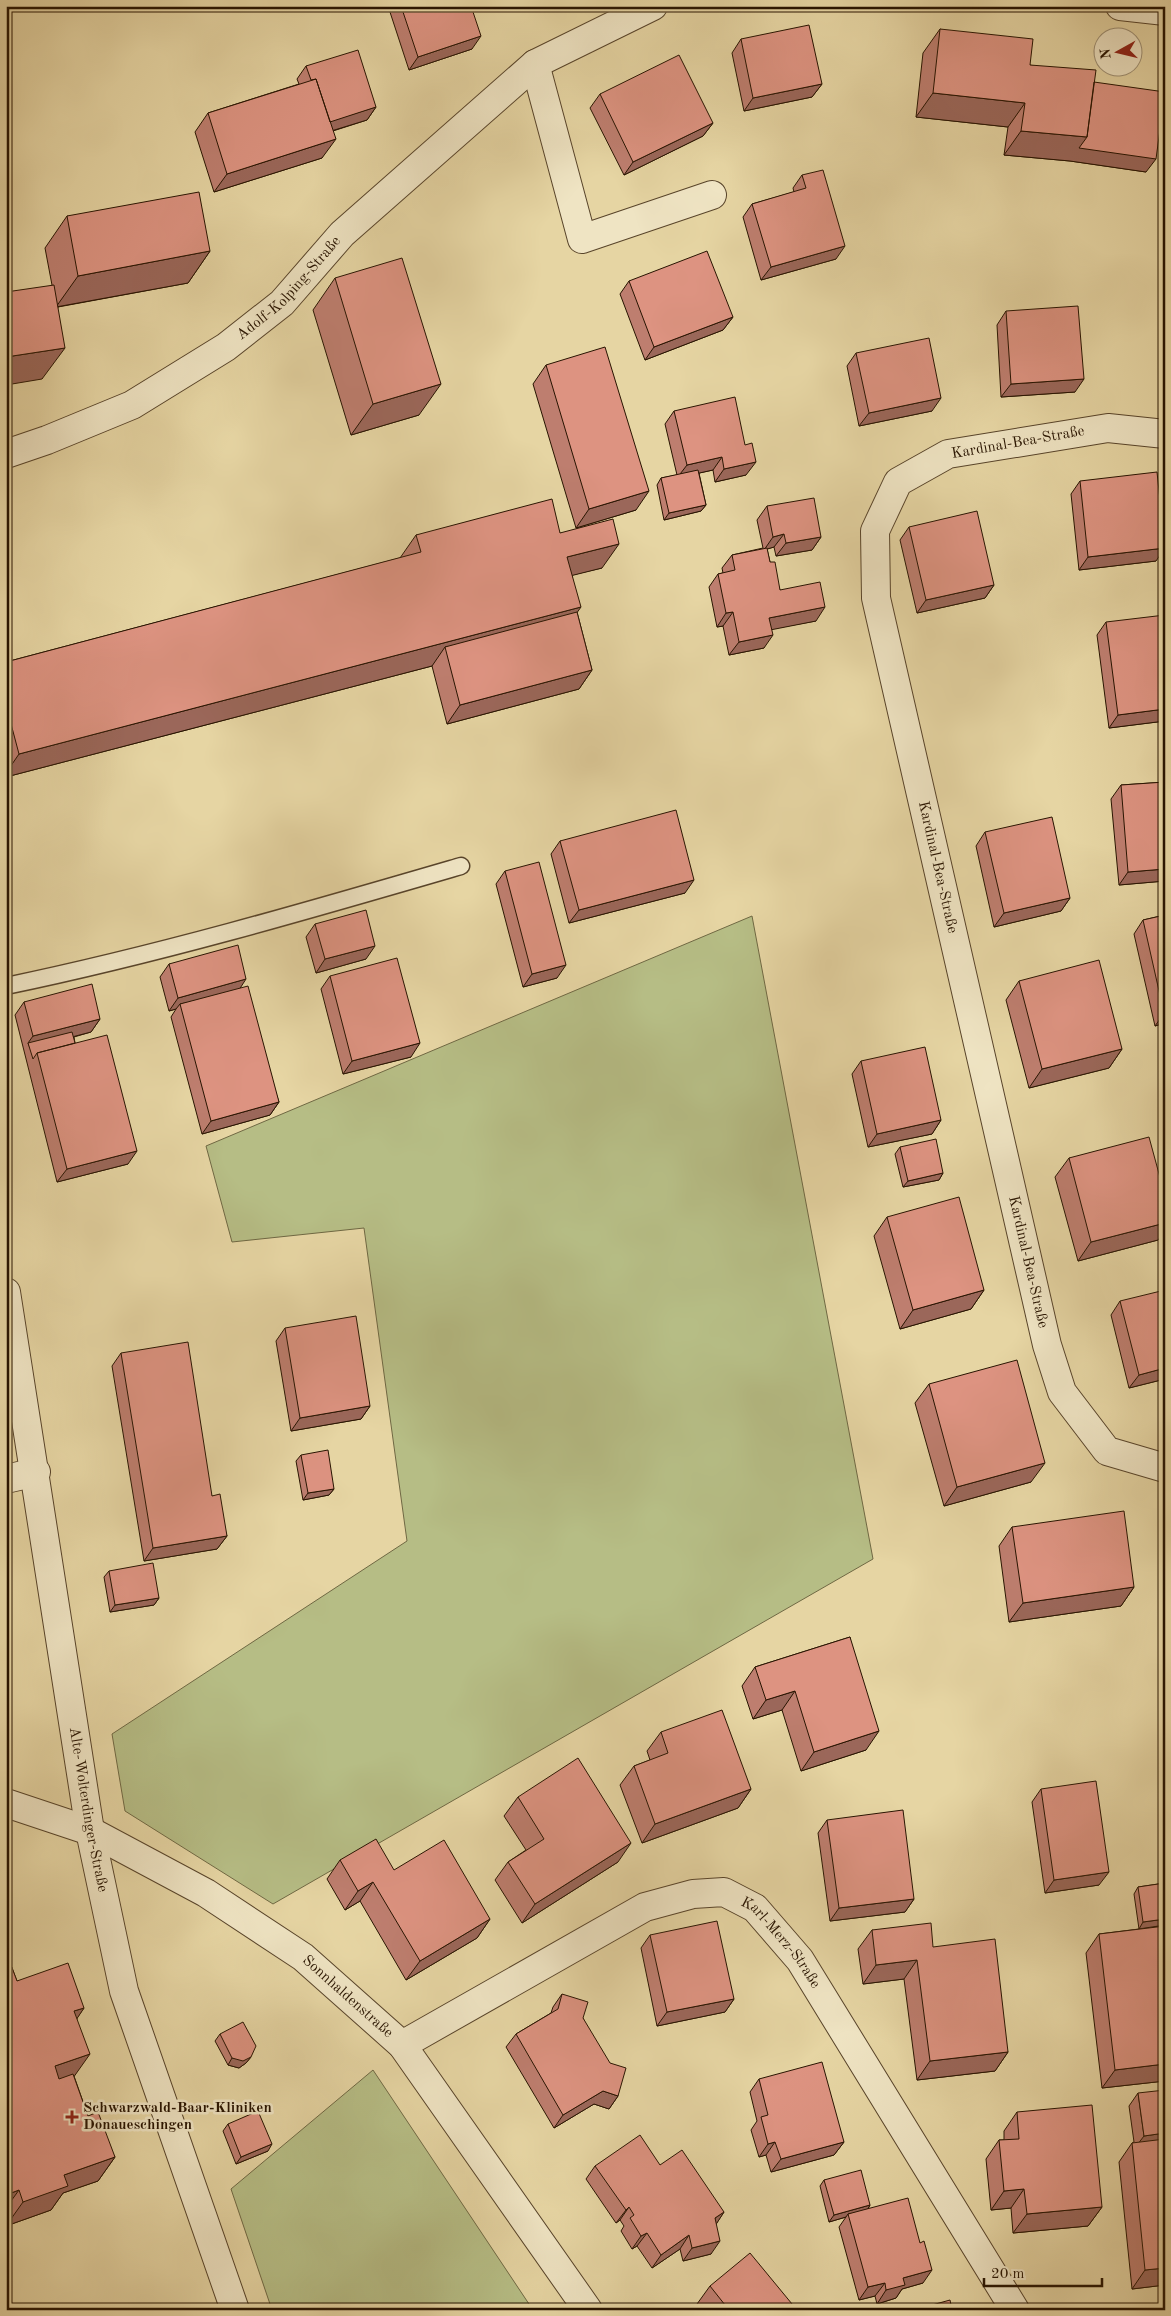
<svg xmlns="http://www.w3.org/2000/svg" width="1171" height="2316" viewBox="0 0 1171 2316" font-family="'Old Standard TT',serif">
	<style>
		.green { fill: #b6bd85; stroke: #6f6843 }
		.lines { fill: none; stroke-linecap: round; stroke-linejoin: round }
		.lane-casing { stroke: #58442a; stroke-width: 19 }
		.street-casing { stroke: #58442a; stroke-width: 30 }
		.lane { stroke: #efe4c3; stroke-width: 16 }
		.street { stroke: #efe4c3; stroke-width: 28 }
		.wall { fill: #be7e6f; stroke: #281401 }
		.shaded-wall { fill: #9b675a; stroke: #281401 }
		.building { fill: #dd9381; stroke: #281401 }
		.poi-dot { fill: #8f2418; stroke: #efe4c3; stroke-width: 2 }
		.labels { text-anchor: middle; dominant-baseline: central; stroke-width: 5; stroke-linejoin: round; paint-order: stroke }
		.street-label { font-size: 15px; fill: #281401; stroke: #efe4c3 }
		.poi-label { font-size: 15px; font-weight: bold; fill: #281401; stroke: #efe4c3; text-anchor: start }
	</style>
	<rect width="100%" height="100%" fill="#e6d5a3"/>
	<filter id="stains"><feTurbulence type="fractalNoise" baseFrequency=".004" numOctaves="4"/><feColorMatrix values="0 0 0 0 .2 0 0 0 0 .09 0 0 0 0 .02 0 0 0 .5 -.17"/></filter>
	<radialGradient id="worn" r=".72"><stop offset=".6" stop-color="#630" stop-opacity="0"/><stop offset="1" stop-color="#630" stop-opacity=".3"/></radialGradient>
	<path class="green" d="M752,916L873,1559L273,1904L125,1811L112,1734L407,1541L364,1228L232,1242L206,1146Z
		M373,2070L533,2310H272L231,2189Z"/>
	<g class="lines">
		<g class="lane-casing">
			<path id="lane" d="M6,986C160,954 310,910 461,866"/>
		</g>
		<g class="street-casing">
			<g id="street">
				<path d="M1120,6L1165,11"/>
				<path d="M535,64L582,239L712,195"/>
				<path id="s1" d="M1165,434L1108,428L948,454L898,482L875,531L876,598L1047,1345L1062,1392L1107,1451L1165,1468"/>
				<path id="s2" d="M6,454L47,440L132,405L226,347L282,303L342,234L535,64L653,6"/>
				<path id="s3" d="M6,1292L90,1831L124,1991L235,2310"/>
				<path d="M6,1479L36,1472"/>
				<path id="s4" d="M6,1803L90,1831L206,1893L303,1957L402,2045L588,2310"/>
				<path id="s5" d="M402,2045L645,1907L693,1894L724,1892L755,1908L800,1960L1015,2310"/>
			</g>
		</g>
		<use href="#lane" class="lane"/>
		<use href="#street" class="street"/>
	</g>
	<path class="wall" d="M388,6H471L472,49L409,70Z
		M940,29L1030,65L1094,82L1146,172L1070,161L1004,155L1008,127L916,117L923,53Z
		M741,39L822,84L812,97L744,111L732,53Z
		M306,66L376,107L367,120L333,131L322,158L214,192L195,132L208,113L299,84L297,79Z
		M600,94L713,123L703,136L624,175L590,108Z
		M802,175L836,259L761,280L743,217L752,204L794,192L793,188Z
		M67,216L210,251L188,283L58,307L42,379L52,285L45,248Z
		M335,278L419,415L351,435L313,310Z
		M629,281L733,317L723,330L645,360L620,294Z
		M1006,311L1075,392L1001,397L997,325Z
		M856,353L932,411L859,426L847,366Z
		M546,365L636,510L576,528L533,384Z
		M674,411L746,475L715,482L713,470L699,473L706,505L701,511L664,520L657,485L661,478L677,475L665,424Z
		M1080,481L1156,561L1079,570L1071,494Z
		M767,506L821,537L812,550L776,556L774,547L767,549L770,562L780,590L816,621L771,629L764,648L729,655L723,626L717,627L709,587L718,574L723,573L722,568L732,555L763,548L757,520Z
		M909,527L994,585L985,598L917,613L900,540Z
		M560,533L602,568L572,575L577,612L592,670L579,689L447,724L432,666L6,777V662L400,558L416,535Z
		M1106,622L1165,721L1109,728L1097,635Z
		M1165,782V881L1119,885L1111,799L1121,785Z
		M985,832L1070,898L1061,911L994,927L976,846Z
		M560,841L685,893L569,923L551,854Z
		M505,871L557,978L523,987L496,884Z
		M1165,915V1023L1155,1026L1134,934L1143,920Z
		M315,924L366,959L316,973L306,937Z
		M169,964L240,988L279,1102L270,1115L202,1134L171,1017L176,1009L169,1011L160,977Z
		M330,976L411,1057L343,1074L321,989Z
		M1019,981L1122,1049L1109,1068L1029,1088L1006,1000Z
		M24,1002L100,1019L91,1032L74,1037L75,1043L128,1164L57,1182L15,1015Z
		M861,1061L941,1120L932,1134L868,1147L852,1074Z
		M900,1147L943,1173L939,1180L903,1187L895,1154Z
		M1069,1158L1165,1196V1231L1158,1240L1078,1261L1055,1177Z
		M887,1217L984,1290L971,1309L900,1329L874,1236Z
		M1120,1301L1165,1379L1129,1388L1111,1315Z
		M285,1328L370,1406L361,1419L291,1431L276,1341Z
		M121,1353L212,1496L227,1536L217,1549L144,1561L112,1366Z
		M929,1384L1031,1482L944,1506L915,1403Z
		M301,1455L334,1489L329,1495L303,1500L296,1461Z
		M1012,1527L1134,1587L1121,1606L1009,1622L999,1546Z
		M109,1571L159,1598L154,1605L110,1612L104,1577Z
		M850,1637L866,1750L801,1771L782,1710L753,1719L742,1686L755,1667Z
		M661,1732L751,1789L738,1808L642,1843L620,1785L634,1766L650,1760L647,1751Z
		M1041,1789L1099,1885L1045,1893L1032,1802Z
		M518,1797L618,1862L522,1923L495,1880L508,1862L526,1850L504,1816Z
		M827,1820L914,1899L905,1912L830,1921L818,1833Z
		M340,1860L490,1919L477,1938L406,1980L360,1901L345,1910L327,1879Z
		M1165,1883V1925L1149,1928L1165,2081L1102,2088L1086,1953L1099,1934L1139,1929L1134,1894L1138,1887Z
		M872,1930L933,1947L1008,2052L995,2071L917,2080L904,1979L863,1984L858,1949Z
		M650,1935L734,1999L725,2012L657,2026L641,1948Z
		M6,1952L17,1981L84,2008L77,2018L74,2076L88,2116L115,2157L98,2181L63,2193L51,2210L6,2226Z
		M562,1994L583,2018L618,2096L609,2109L594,2104L554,2128L506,2047L516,2034L551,2013L553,2007Z
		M220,2034L251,2057L246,2063L239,2068L228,2065L215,2041Z
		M759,2079L844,2142L834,2155L771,2172L766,2155L759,2157L751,2130L757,2121L750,2092Z
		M1138,2093L1165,2285L1132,2289L1119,2162L1132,2143L1134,2142L1129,2106Z
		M1017,2112L1102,2207L1088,2226L1013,2233L1011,2208L991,2210L986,2159L999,2140H1004V2131Z
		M228,2124L268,2151L236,2164L223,2131Z
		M660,2165L724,2212L716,2224L711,2254L683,2261L680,2249L652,2268L637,2246L632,2249L621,2231L624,2226L620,2220L616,2223L586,2179L595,2166Z
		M824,2180L870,2205L868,2209L923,2283L902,2289L896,2298L877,2304L875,2296L859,2300L839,2227L846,2217L829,2222L820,2186Z
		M710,2286L797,2310H701L697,2304Z"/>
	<path class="shaded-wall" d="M481,36L472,49L409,70L418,57Z
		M822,84L812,97L744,111L753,98Z
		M933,93L1025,103L1008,127L916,117Z
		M376,107L367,120L315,136L324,123Z
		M713,123L703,136L624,175L633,162Z
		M1021,131L1087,137L1156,159L1146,172L1070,161L1004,155Z
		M336,139L322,158L214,192L227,174Z
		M845,246L836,259L761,280L771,267Z
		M210,251L188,283L56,307L78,276Z
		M733,317L723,330L645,360L654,347Z
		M65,348L42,379L6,385V357Z
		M1084,379L1075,392L1001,397L1011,384Z
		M441,384L419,415L351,435L373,404Z
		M941,398L932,411L859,426L869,413Z
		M722,457L713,470L677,478L687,465Z
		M756,462L746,475L715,482L724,469Z
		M649,491L636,510L576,528L589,509Z
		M706,505L701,511L664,520L669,513Z
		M784,534L774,547L764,550L773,537Z
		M821,537L812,550L776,556L786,543Z
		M619,544L602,568L550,581L567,557Z
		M1165,548L1156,561L1079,570L1088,557Z
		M994,585L985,598L917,613L926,600Z
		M581,607L564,631L445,647L432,666L6,777V773L19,754Z
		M825,607L816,621L760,632L769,618Z
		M733,612L723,626L717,627L726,613Z
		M773,635L764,648L729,655L739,642Z
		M592,670L579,689L447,724L460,705Z
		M1165,709V721L1109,728L1118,715Z
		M1165,869V881L1119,885L1128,872Z
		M694,880L685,893L569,923L579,910Z
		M1070,898L1061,911L994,927L1004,913Z
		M375,946L366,959L316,973L325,959Z
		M566,965L557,978L523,987L532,974Z
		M246,979L237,993L180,1004L176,1009L169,1011L178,998Z
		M1165,1012V1023L1155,1026Z
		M100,1019L91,1032L30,1048L28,1043L33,1036Z
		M420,1043L411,1057L343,1074L352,1061Z
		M1122,1049L1109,1068L1029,1088L1042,1069Z
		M279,1102L270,1115L202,1134L211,1121Z
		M941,1120L932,1134L868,1147L877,1134Z
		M137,1151L128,1164L57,1182L67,1169Z
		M943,1173L939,1180L903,1187L908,1181Z
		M1165,1223V1231L1158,1240L1078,1261L1091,1242Z
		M984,1290L971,1309L900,1329L913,1310Z
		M1165,1368V1379L1129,1388L1139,1375Z
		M370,1406L361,1419L291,1431L300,1418Z
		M1045,1463L1031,1482L944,1506L957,1487Z
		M334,1489L329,1495L303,1500L308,1493Z
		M227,1536L217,1549L144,1561L153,1548Z
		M1134,1587L1121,1606L1009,1622L1023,1603Z
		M159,1598L154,1605L110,1612L115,1605Z
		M795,1691L782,1710L753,1719L766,1700Z
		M879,1731L866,1750L801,1771L814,1752Z
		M751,1789L738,1808L642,1843L655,1824Z
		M631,1843L618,1862L522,1923L535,1904Z
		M1109,1872L1099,1885L1045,1893L1054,1880Z
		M373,1882L360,1901L345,1910L358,1891Z
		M914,1899L905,1912L830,1921L839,1908Z
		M490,1919L477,1938L406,1980L420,1961Z
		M1165,1919V1925L1139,1929L1143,1922Z
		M917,1960L904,1979L863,1984L876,1965Z
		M734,1999L725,2012L657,2026L667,2012Z
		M84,2008L68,2032L74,2011Z
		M1008,2052L995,2071L917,2080L930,2061Z
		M90,2054L73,2078L38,2090L55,2066Z
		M251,2057L246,2063L239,2068L228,2065L232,2058Z
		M1165,2064V2081L1102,2088L1115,2070Z
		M603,2091L618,2096L609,2109L594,2104L554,2128L563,2115Z
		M1165,2133V2144L1134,2149L1144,2136Z
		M775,2142L766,2155L759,2157L768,2144Z
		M844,2142L834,2155L771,2172L781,2159Z
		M272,2144L268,2151L236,2164L241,2157Z
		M115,2157L98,2181L63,2193L51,2210L6,2226L23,2202L64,2175Z
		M1024,2189L1011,2208L991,2210L1004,2191Z
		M19,2190L6,2208V2195Z
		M870,2205L866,2212L848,2214L846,2217L829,2222L834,2215Z
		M629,2207L620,2220L616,2223L626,2210Z
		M1102,2207L1088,2226L1013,2233L1027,2214Z
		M724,2212L715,2226V2218Z
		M647,2233L637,2246L632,2249L641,2236Z
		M689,2235L680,2249L652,2268L661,2255Z
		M720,2241L711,2254L683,2261L692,2248Z
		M1165,2268V2285L1132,2289L1145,2270Z
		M932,2270L923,2283L902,2289L896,2298L877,2304L886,2290L903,2278Z
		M885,2283L875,2296L859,2300L868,2287Z"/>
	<path class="building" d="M401,6H471L481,36L418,57Z
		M809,25L822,84L753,98L741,39Z
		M940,29L1033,39L1030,65L1096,70L1087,137L1021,131L1025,103L933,93Z
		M358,50L376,107L330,122L316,79L311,80L306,66Z
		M679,55L713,123L633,162L600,94Z
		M316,79L336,139L227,174L208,113Z
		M1094,82L1165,92L1156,159L1079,148L1087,137Z
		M823,170L845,246L771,267L752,204L806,188L802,175Z
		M199,192L210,251L78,276L67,216Z
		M707,251L733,317L654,347L629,281Z
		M402,258L441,384L373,404L335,278Z
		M54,285L65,348L6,357V292Z
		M1078,306L1084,379L1011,384L1006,311Z
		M929,338L941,398L869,413L856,353Z
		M605,347L649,491L589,509L546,365Z
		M735,397L745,445L752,443L756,462L724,469L722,457L687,465L674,411Z
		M698,470L706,505L669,513L661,478Z
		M1157,472L1165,548L1088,557L1080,481Z
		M814,498L821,537L786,543L784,534L773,537L767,506Z
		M552,499L560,533L613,519L619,544L567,557L581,607L19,754L6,705V662L421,552L416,535Z
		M977,511L994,585L926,600L909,527Z
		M767,548L770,562H775L780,590L820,582L825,607L769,618L773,635L739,642L733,612L726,613L718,574L735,570L732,555Z
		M577,612L592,670L460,705L445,647Z
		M1165,615V709L1118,715L1106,622Z
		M1165,782V869L1128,872L1121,785Z
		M676,810L694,880L579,910L560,841Z
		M1052,817L1070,898L1004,913L985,832Z
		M539,862L566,965L532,974L505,871Z
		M366,910L375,946L325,959L315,924Z
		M1165,915V1012L1164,1013L1143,920Z
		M238,945L246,979L178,998L169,964Z
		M397,958L420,1043L352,1061L330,976Z
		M1099,960L1122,1049L1042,1069L1019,981Z
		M92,984L100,1019L33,1036L24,1002Z
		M248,986L279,1102L211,1121L180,1004Z
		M72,1032L75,1043L37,1053L33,1059L28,1043Z
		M107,1035L137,1151L67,1169L37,1053Z
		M925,1047L941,1120L877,1134L861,1061Z
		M1149,1137L1165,1196V1223L1091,1242L1069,1158Z
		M936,1139L943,1173L908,1181L900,1147Z
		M959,1197L984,1290L913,1310L887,1217Z
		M1165,1290V1368L1139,1375L1120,1301Z
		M356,1316L370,1406L300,1418L285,1328Z
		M188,1342L212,1496L220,1494L227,1536L153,1548L121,1353Z
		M1017,1360L1045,1463L957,1487L929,1384Z
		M328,1450L334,1489L308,1493L301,1455Z
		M1124,1511L1134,1587L1023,1603L1012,1527Z
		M153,1563L159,1598L115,1605L109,1571Z
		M850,1637L879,1731L814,1752L795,1691L766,1700L755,1667Z
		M722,1710L751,1789L655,1824L634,1766L668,1753L661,1732Z
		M578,1758L631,1843L535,1904L508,1862L544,1839L518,1797Z
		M1096,1781L1109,1872L1054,1880L1041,1789Z
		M903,1810L914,1899L839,1908L827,1820Z
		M376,1839L394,1870L444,1840L490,1919L420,1961L373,1882L358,1891L340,1860Z
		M1165,1883V1919L1143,1922L1138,1887Z
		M717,1921L734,1999L667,2012L650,1935Z
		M931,1923L933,1947L995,1939L1008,2052L930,2061L917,1960L876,1965L872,1930Z
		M1165,1926V2064L1115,2070L1099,1934Z
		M6,1952L17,1981L68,1963L84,2008L74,2011L90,2054L55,2066L59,2079L73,2074L88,2116L98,2112L115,2157L64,2175L68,2186L23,2202L19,2190L6,2195Z
		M562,1994L588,2002L583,2018L610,2063L626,2068L618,2096L603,2091L563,2115L516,2034L558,2009Z
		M243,2022L256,2046L251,2057L243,2061L232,2058L220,2034Z
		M822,2062L844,2142L781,2159L775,2142L768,2144L761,2117L768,2115L759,2079Z
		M1165,2090V2133L1144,2136L1138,2093Z
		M1092,2105L1102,2207L1027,2214L1024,2189L1004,2191L999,2140L1019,2139L1017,2112Z
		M258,2111L272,2144L241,2157L228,2124Z
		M640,2135L660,2165L682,2150L724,2212L715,2218L720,2241L692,2248L689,2235L661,2255L647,2233L641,2236L630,2218L634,2215L629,2207L626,2210L595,2166Z
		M1165,2139V2268L1145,2270L1132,2143Z
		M861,2170L870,2205L834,2215L824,2180Z
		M908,2198L920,2243L924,2241L932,2270L903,2278L905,2285L886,2290L885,2283L868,2287L848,2214Z
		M750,2253L797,2310H729L710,2286Z
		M950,2300L952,2310H914Z"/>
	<path class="poi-dot" d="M69.5 2109.5h5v5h5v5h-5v5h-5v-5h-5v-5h5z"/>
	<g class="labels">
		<g class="street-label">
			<text stroke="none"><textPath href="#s2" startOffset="332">Adolf-Kolping-Straße</textPath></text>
			<text transform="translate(1018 443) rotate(-10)">Kardinal-Bea-Straße</text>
			<text stroke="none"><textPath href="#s1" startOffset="674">Kardinal-Bea-Straße</textPath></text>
			<text stroke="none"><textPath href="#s1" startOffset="1079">Kardinal-Bea-Straße</textPath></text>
			<text stroke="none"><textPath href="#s3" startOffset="524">Alte-Wolterdinger-Straße</textPath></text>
			<text stroke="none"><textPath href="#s5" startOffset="438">Karl-Merz-Straße</textPath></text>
			<text stroke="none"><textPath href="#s4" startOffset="396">Sonnhaldenstraße</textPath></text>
		</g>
		<g class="poi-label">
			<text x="83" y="2108">Schwarzwald-Baar-Kliniken<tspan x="83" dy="17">Donaueschingen</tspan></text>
		</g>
	</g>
	<rect width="1171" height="2316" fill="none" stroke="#e6d5a3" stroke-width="25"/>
	<rect x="8" y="8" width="1156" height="2301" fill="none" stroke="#281401" stroke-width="2.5"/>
	<rect x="12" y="12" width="1146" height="2291" fill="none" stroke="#281401"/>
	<g transform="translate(1118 52) rotate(262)"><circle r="24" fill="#efe4c3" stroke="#9f9175"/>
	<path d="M0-4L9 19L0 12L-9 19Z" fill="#8f2418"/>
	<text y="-8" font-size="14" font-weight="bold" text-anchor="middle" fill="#281401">N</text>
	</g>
	<path d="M984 2278v8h118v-8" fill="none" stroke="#281401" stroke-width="2.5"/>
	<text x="991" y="2278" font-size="15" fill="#281401" stroke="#efe4c3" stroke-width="4" paint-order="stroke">20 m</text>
	<rect width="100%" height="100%" filter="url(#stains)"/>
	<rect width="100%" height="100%" fill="url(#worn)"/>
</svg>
